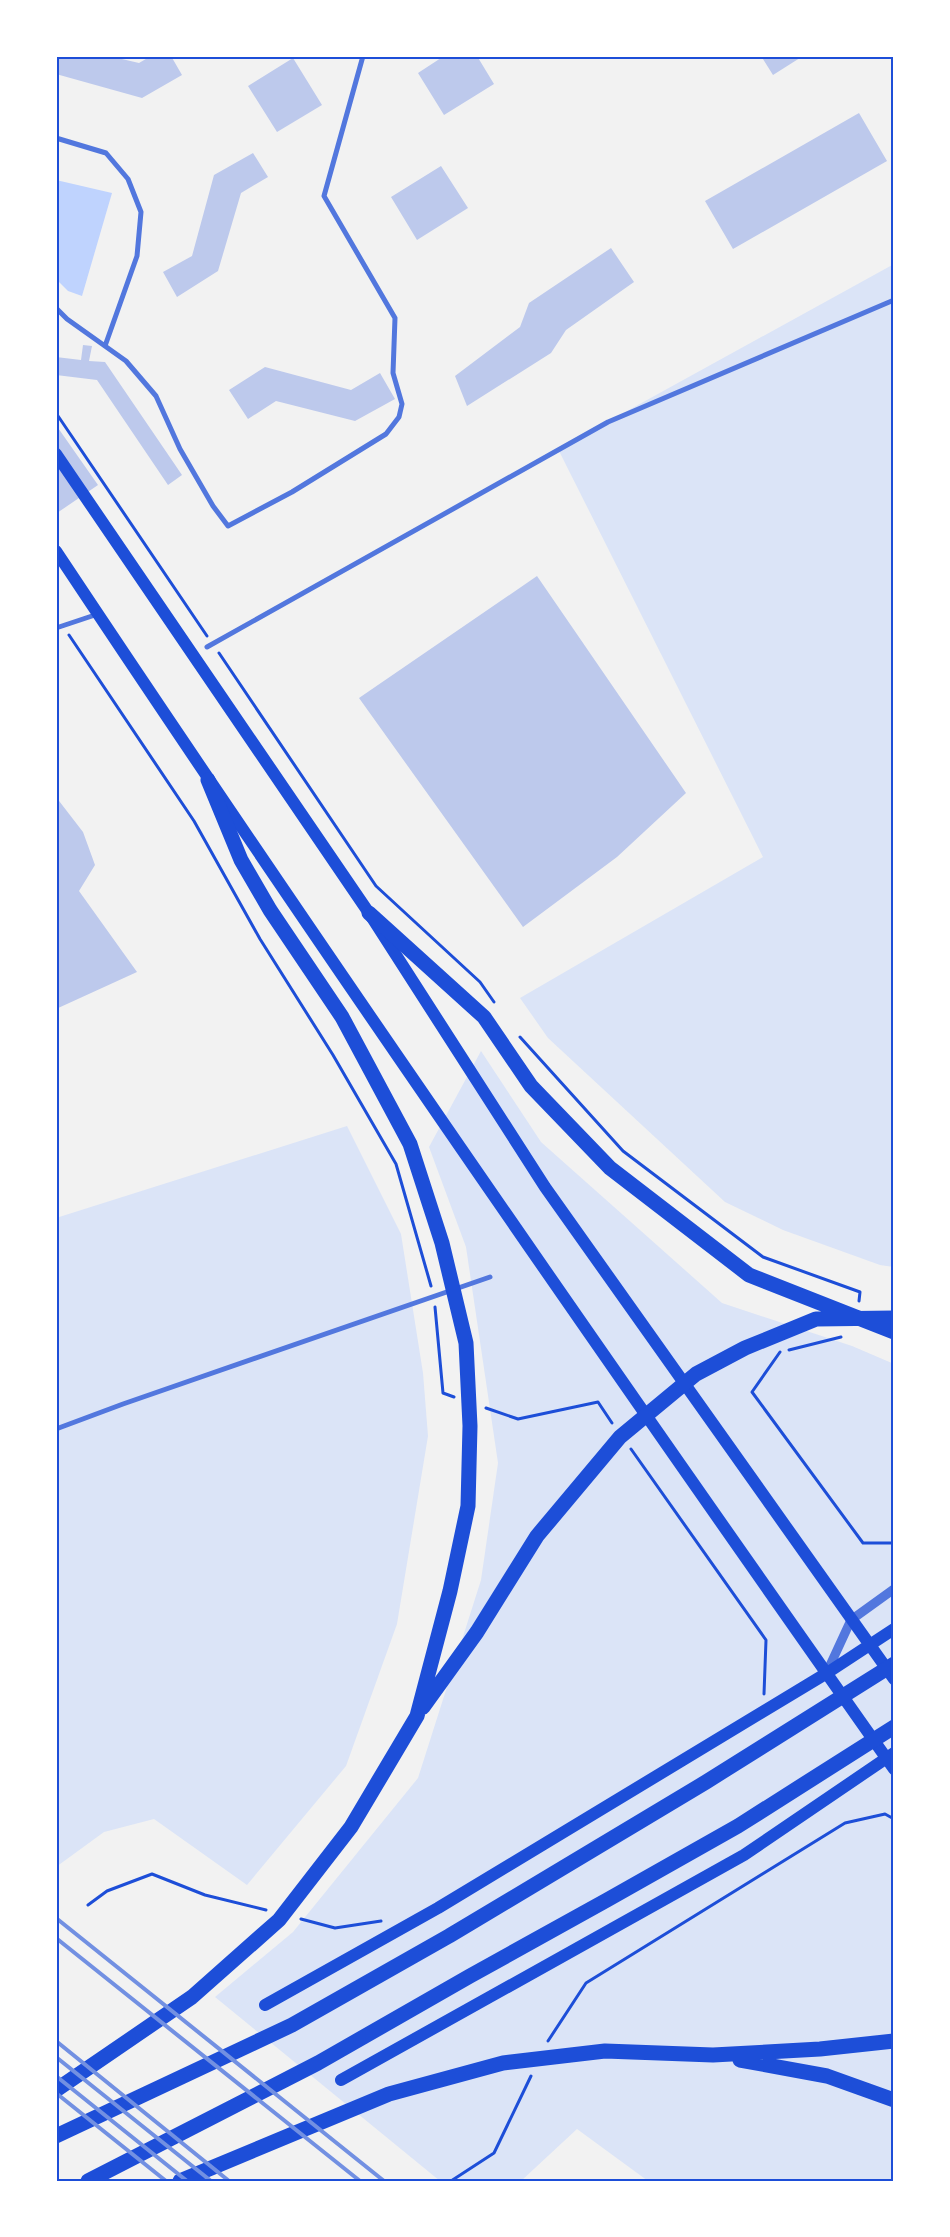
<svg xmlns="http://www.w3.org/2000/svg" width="950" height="2237" viewBox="0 0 950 2237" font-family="'Roboto Condensed',sans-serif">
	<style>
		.green { fill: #dbe4f7 }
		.water { fill: #bfd3fe }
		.building { fill: #bdc9ec }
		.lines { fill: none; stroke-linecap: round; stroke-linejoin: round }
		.path { stroke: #1d4ed8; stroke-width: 3 }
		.minor { stroke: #5277de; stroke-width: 5 }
		.tertiary { stroke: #5277de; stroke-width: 9 }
		.primary { stroke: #1d4ed8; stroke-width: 12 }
		.motorway { stroke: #1d4ed8; stroke-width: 15 }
		.rail { stroke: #7290e2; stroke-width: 4 }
		.neatline { fill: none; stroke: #1d4ed8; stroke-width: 2 }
	</style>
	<rect width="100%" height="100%" fill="#f2f2f2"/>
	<path class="green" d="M894,264V1267L880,1265L783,1230L725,1202L548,1038L520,998L763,857L558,449Z
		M481,1051L541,1142L722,1303L852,1346L894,1364V2181H648L577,2129L521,2181H440L215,1997L293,1932L418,1778L481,1580L498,1463L466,1247L429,1147Z
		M347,1126L401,1234L423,1373L428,1436L397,1624L346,1766L247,1885L154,1819L104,1832L56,1867V1218Z"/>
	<path class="water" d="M56,180L112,193L82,296L68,291L56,279Z"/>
	<path class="building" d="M56,56H109L139,63L151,56H171L182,75L142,98L56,74Z
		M444,56H477L494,84L444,115L418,73Z
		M761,56H803L773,75Z
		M293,58L322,105L277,132L248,86Z
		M859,113L887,161L733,249L705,201Z
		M253,153L268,177L241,193L218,271L177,297L163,272L192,256L214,175Z
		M441,166L468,208L417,240L391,197Z
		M611,248L634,282L566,330L551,353L467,406L455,376L520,327L529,303Z
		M83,345L92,346L89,361L105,362L182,475L168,485L97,380L56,375V357L81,360Z
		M265,367L351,390L380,373L395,399L355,421L276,401L248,419L229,390Z
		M56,425L98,485L57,513L56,512Z
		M537,576L686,793L617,857L523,927L359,698Z
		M56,797L83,832L95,865L79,891L137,972L56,1009Z"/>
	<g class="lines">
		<path class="path" d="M56,413L207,636
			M69,635L194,821L260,939L333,1055L396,1164L431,1286
			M219,653L376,886L480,982L494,1002
			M520,1037L623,1151L763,1257L860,1292L859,1301
			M435,1307L443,1393L454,1397
			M789,1350L841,1337
			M780,1352L752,1392L863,1543H894
			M486,1408L518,1419L598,1402L612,1423
			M631,1449L766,1640L764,1694
			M88,1905L107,1891L152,1874L205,1895L266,1910
			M301,1919L335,1928L381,1921
			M548,2041L586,1983L845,1823L885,1814L894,1819
			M451,2181L494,2153L531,2076"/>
		<path class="minor" d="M56,138L106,153L128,179L141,212L137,256L105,346
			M56,308L67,319L126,361L156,396L180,449L213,506L228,526L292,492L386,434L399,417L402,404L393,373L395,318L324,196L363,56
			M56,628L98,614
			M207,647L608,422L894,300
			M56,1429L123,1404L490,1277"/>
		<path class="tertiary" d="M827,1672L851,1620L894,1589"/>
		<path class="primary" d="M56,454L369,913L545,1187L894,1679
			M56,551C329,962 610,1366 894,1769
			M265,2005L438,1908L827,1673L894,1629
			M341,2080L744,1855L894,1753"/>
		<path class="motorway" d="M369,913L484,1017L531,1086L610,1168L749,1275L894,1332
			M423,1707L477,1632L537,1536L620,1437L696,1374L745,1348L816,1319L894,1318
			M740,2060L827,2076L894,2100
			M56,2090L192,1997L279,1920L351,1827L417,1716L450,1591L468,1506L470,1426L466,1343L442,1243L410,1144L342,1017L270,910L241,860L208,780
			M56,2136L292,2025L449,1936L706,1782L894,1664
			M88,2181L318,2063L470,1976L607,1900L738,1826L894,1727
			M180,2181L389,2094L503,2063L605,2051L713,2055L820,2049L894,2041"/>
		<path class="rail" d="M56,1918L384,2181
			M56,1938L360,2181
			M56,2041L229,2181
			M56,2057L211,2181
			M56,2076L187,2181
			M56,2093L166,2181"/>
	</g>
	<rect width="950" height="2237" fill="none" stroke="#ffffff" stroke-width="115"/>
	<rect x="58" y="58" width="834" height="2122" class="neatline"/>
</svg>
